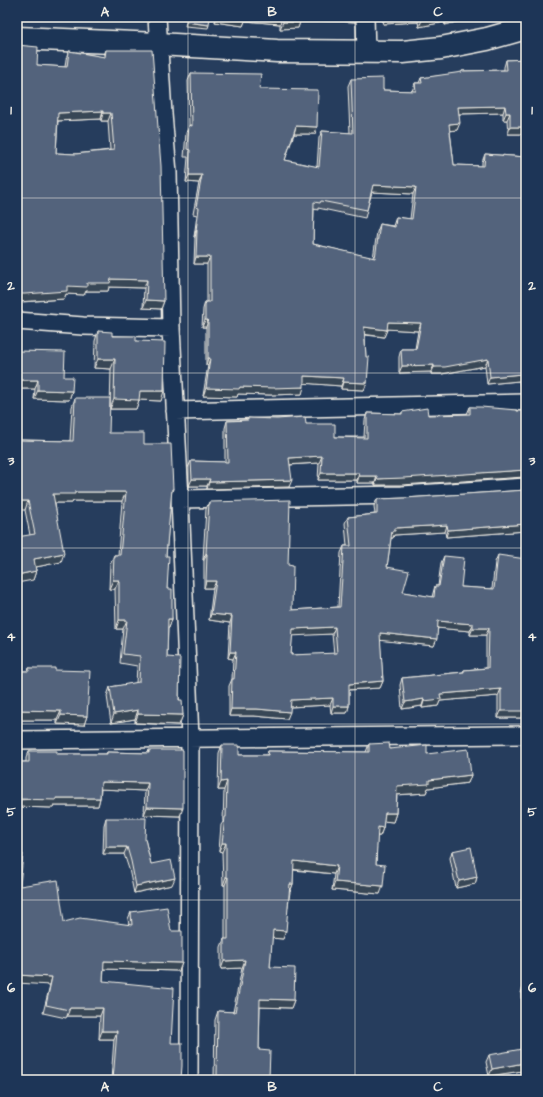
<svg xmlns="http://www.w3.org/2000/svg" width="543" height="1097" viewBox="0 0 543 1097" font-family="'Architects Daughter',sans-serif">
	<style>
		.lines { fill: none; stroke-linecap: round; stroke-linejoin: round }
		.minor-casing { stroke: #f4f1e8; stroke-width: 20 }
		.trunk-casing { stroke: #f4f1e8; stroke-width: 25 }
		.minor { stroke: #1d3557; stroke-width: 17 }
		.trunk { stroke: #1d3557; stroke-width: 22 }
		.wall { fill: #47566a; stroke: #f4f1e8; fill-rule: evenodd }
		.shaded-wall { fill: #394656; stroke: #f4f1e8 }
		.building { fill: #52647b; stroke: #f4f1e8; fill-rule: evenodd }
		.grid { fill: none; stroke: #f4f1e8; stroke-width: 1; stroke-opacity: 0.55 }
		.neatline { fill: none; stroke: #f4f1e8; stroke-width: 1.5 }
		.grid-label { font-size: 13px; text-anchor: middle; font-weight: bold; fill: #f4f1e8 }
	</style>
	<rect width="100%" height="100%" fill="#263d5d"/>
	<filter id="ink" filterUnits="userSpaceOnUse"><feTurbulence type="fractalNoise" baseFrequency=".025" numOctaves="2"/><feDisplacementMap in="SourceGraphic" scale="8" xChannelSelector="R" yChannelSelector="G"/><feConvolveMatrix kernelMatrix="1 2 1 2 8 2 1 2 1" color-interpolation-filters="sRGB"/></filter>
	<g filter="url(#ink)">
		<g class="lines">
			<g class="minor-casing">
				<path id="minor" d="M157,17L163,114L168,173L171,328L180,499L190,739L189,1080
					M365,17L366,53
					M17,321L83,326L171,328
					M175,411L526,403
					M180,499L402,495L526,487
					M17,740L526,735"/>
			</g>
			<g class="trunk-casing">
				<path id="trunk" d="M17,38L158,44L277,51L403,52L441,48L487,39L526,28"/>
			</g>
			<use href="#minor" class="minor"/>
			<use href="#trunk" class="trunk"/>
		</g>
		<path class="wall" d="M216,17H357L355,22L310,20V21H300L298,28L280,29V24L245,21L243,26L215,22Z
			M382,17H474L445,25L444,22L419,27L418,22L383,24Z
			M106,50L164,301L161,309L143,308L144,288L109,287L108,291H86L84,295L66,294L64,299L22,302L37,65L65,67L66,59L69,51L103,57ZM101,119V121H108L110,150L75,154L56,153L58,121Z
			M526,59V134H508L507,120H503V113L459,114L457,130L450,131L454,165L482,166V162L485,154L526,157V385H520L519,381L487,384L485,366L442,374H431V372L399,373V357L401,349H415L418,331L387,329L384,337L365,335L367,383L364,390L341,389V386L304,383L302,394L270,395L238,394L237,397L203,396L208,365H206V327H202L203,309L205,302H207V264H194L195,237H194L197,215L193,214L199,183L186,182L188,157H184L186,133L189,126L188,81L191,73L259,89L315,134H294L285,160L317,167L319,138L322,131L350,133L348,86L351,79L383,90L412,91L415,83H419L421,78L462,73V71L504,70V67L506,60ZM372,192L413,194L410,219L396,217L393,226L380,224L377,232L373,258L313,244L314,209L318,210V208L365,218L367,210Z
			M98,331L112,336L136,341L161,401L139,400L136,409H110L111,369L94,368L95,341Z
			M17,351L64,377L72,391L69,400L34,399L35,389H17Z
			M75,398L109,433L144,444L173,489L171,494L166,556L167,589L172,619L169,628H168L167,657L183,715L179,725L135,723V719L111,723L107,696L110,687L136,683L137,666L120,663L123,629H116L115,589H109L110,564L114,555H118L122,501H73L72,503H55L61,562L36,567V571L33,580L30,535L25,510L20,440L70,441L72,407Z
			M470,407L526,411V477L402,485H375V483H357V480H318L319,463L290,465L289,487L207,489V486H189L188,468L191,461L225,462V428L227,421L247,420L248,418L306,424L335,437H364L365,420L367,413L402,414V412L428,415L467,414Z
			M526,490V531L446,537L445,532L394,535L393,538H391L387,567L403,592L432,597L433,593L435,586H438L441,563L444,556L461,587L492,589L495,562L498,555L523,715L521,718H498V696L440,701L438,706L422,708V706L402,709L400,685L402,678L463,672L464,670L486,668V635H470V631L438,628L434,646L380,640L383,681L380,688L349,690V706L347,713H331L330,705L290,707L287,719L254,716H229V686L232,679L233,659L228,658L230,623L209,620L213,588H204V560H203L206,509L209,502L288,565L292,610L338,607L341,553L344,546H347L345,523L348,517L375,514L374,506L377,499L405,498ZM332,634L334,654L291,655L292,635Z
			M29,668L55,670L87,716L84,725L57,724V720H17V671H28Z
			M369,744L390,749L427,754L471,775L468,783L428,788L426,793L397,795L396,813L393,822L384,821L383,828L380,836H377L376,864L380,894L332,890L334,874L293,870V884L290,892L283,939L272,938L270,967L294,1000L291,1008L260,1007L259,1050L268,1080H214L215,1020L218,1011L233,1012L242,968L221,969V947L224,939H225V885H223L222,852L219,851L221,825L223,822L224,790H218L219,753L222,745L239,755H267L268,751L366,752Z
			M149,750L180,816L144,815L145,791L101,789L100,798L98,806H54L53,808L17,807V762H26V758L29,751L57,754H106L107,752L148,753Z
			M106,818L145,839L151,864L172,885L134,893L129,869L124,854H103L104,825Z
			M452,851L477,877L475,884L456,888L450,858Z
			M20,886L64,922L129,925L128,919L131,912L171,931L182,963L179,971L104,969L103,981L171,1043L180,1080H111L114,1039H99L100,1016H67L66,1018L43,1013L50,985Z
			M526,984V1004L524,1003L521,998V993L522,990Z
			M489,1055L524,1063L522,1071L489,1076L486,1062Z"/>
		<path class="shaded-wall" d="M119,17H147L146,19Z
			M217,17H282L280,24L245,21L243,26L215,22Z
			M299,17H357L355,22L310,20V21H298Z
			M385,17H420L418,22L383,24Z
			M435,17H446L444,22L419,27L422,20Z
			M451,17H474L445,25L448,18Z
			M186,22L209,25L208,28L185,26Z
			M283,22H300L298,28L280,29Z
			M505,106L503,113L455,114L458,107Z
			M103,111L101,119L55,121L58,113Z
			M103,113H111L108,121H101Z
			M506,113H510L507,120H503Z
			M460,123L457,130L446,131L449,124Z
			M296,126L317,127L315,134H294Z
			M510,127H526V134H508Z
			M189,175H202L199,183L186,182Z
			M373,185L416,187L413,194L371,192Z
			M196,230H197L195,237H194Z
			M196,257H210L207,264H194Z
			M111,279L147,280L144,288L109,287L108,291H86L84,295L66,294L64,299L17,302V294Z
			M146,300L164,301L161,309L143,308Z
			M205,320H208L206,327H202Z
			M388,322L421,323L418,331L385,329Z
			M364,327L387,330L384,337L362,334Z
			M208,358H210L208,365H206Z
			M98,359H115L111,369L94,368Z
			M488,359L485,366L442,374H431L434,367Z
			M434,365L431,372L399,373L402,366Z
			M522,374L519,381L487,384L490,377Z
			M304,376L344,378L341,386L301,383Z
			M526,377V385H520L522,378Z
			M17,380H38L35,389H17Z
			M343,382L367,383L364,390L341,389Z
			M240,387H304L302,394L270,395L238,394L237,397L203,396L206,388Z
			M38,390L72,391L69,400L34,399Z
			M140,391H164L161,401L139,400L136,409H110L114,399Z
			M322,456L319,463L286,465L289,458Z
			M526,470L525,477L402,485H375L377,479Z
			M321,473H359L357,480H318Z
			M359,476H377L375,483H357Z
			M192,479H210L207,486H189Z
			M292,480L289,487L207,489L209,482Z
			M75,492H126L122,501H73L72,503H49L53,494Z
			M17,501H28L25,510H17Z
			M526,524V531L446,537L448,530Z
			M447,525L445,532L394,535L393,538H389L392,531L395,528Z
			M64,553L61,562L31,568L34,559Z
			M206,553L207,554L204,560H203Z
			M36,571L33,580L17,583V575Z
			M113,580H119L115,589H109Z
			M206,581H216L213,588H204Z
			M211,614L232,616L230,623L209,620Z
			M168,619H172L169,628H165Z
			M119,620H127L123,629H116Z
			M438,621L473,624L470,631L436,628Z
			M335,627L332,634L290,636L293,629Z
			M473,628H489L486,635H470Z
			M380,633L437,639L434,646L377,640Z
			M230,652H236L233,659L228,658Z
			M383,681L380,688L346,690L349,684Z
			M501,689L498,696L440,701L438,706L422,708L424,701L440,694Z
			M333,698L330,705L288,707L291,700Z
			M424,699L422,706L402,709L405,702Z
			M333,706H349L347,713H331Z
			M524,708H526V715H523L521,718H498L501,711Z
			M231,709H257L290,712L287,719L254,716H229Z
			M17,710L61,711L57,720H17Z
			M138,710L135,719L111,723L114,714Z
			M138,714L183,715L179,725L135,723Z
			M61,715L87,716L84,725L57,724Z
			M471,775L468,783L428,788L426,793L394,795L397,786L429,780Z
			M227,781L224,790H218L221,782Z
			M101,782L148,783L145,791L98,789Z
			M56,798H100L98,806H54L53,808L17,807V800Z
			M147,807L183,808L180,816L144,815Z
			M385,813H396L393,822L382,821Z
			M378,827L383,828L380,836H375Z
			M222,843H226L222,852L219,851Z
			M106,847H127L124,854H103Z
			M294,861L337,866L334,874L290,869Z
			M226,877H228L225,885H223Z
			M477,877L475,884L456,888L459,881Z
			M175,878L172,885L134,893L136,886Z
			M335,882L383,886L380,894L332,890Z
			M290,884H293L290,892H287Z
			M273,930L286,931L283,939L270,938Z
			M245,960L242,968L221,969L224,961Z
			M104,961L182,963L179,971L102,969Z
			M17,975L52,977L50,985L17,983Z
			M260,999L294,1000L291,1008L257,1007Z
			M70,1008H103L100,1016H67Z
			M102,1031H117L114,1039H99Z
			M524,1063L522,1071L489,1076L492,1069Z
			M217,1076H224L223,1080H216Z
			M251,1077L269,1078L268,1080H250Z
			M170,1078L181,1079L180,1080H169Z"/>
		<path class="building" d="M187,17H210L209,25L186,22Z
			M225,17H245L246,20Z
			M277,17H300V22H283L282,17Z
			M421,17H435L422,20Z
			M17,45L38,47L37,65L67,67L69,51L105,57L106,50H152L161,166L164,301L146,300L147,280L111,279L110,283H87V287L67,286V291L25,294H17ZM103,111V113H111L114,150L75,154L56,153L58,113Z
			M526,59V127H510V113H506L505,106L458,107L460,123L449,124L454,165L484,166L485,154L526,157V377L522,378V374L490,377L488,359L445,367H434V365L402,366L401,349H416L421,323L388,322L387,330L364,327L366,357H369L367,383L343,382L344,378L304,376V387L273,388L240,387L239,389L206,388L210,358H208V320H205V302H210V257H196L197,230H196L199,208L196,207L202,175H189L190,150L187,149L189,125L192,126L191,73L261,74L259,89L318,90L317,127L296,126L285,160L319,167L322,131L353,133L351,79L383,78V90L416,91L415,83H422L421,78L462,72V71L507,70L506,60ZM373,185L416,187L412,219L396,217L395,227L380,224L375,258L313,244L314,202L320,203L321,201L367,210Z
			M98,331L112,332V336H136V341L165,342L164,391H140L139,400L114,399L115,359H98Z
			M17,351L65,352L64,377H73L72,391L38,390V380H17Z
			M75,398H110L109,433H144V444H171L173,489H172L166,556H169L167,589H172V619H168L167,657L180,658L179,700H182L183,715L138,714V710L114,714L110,687L139,682L140,656L123,654L127,620H119V580H113L114,555H120L126,492H75V494H53L64,553L34,559L36,571L17,575V537L35,534L28,501H17V434L20,433V440L73,441Z
			M470,407H481L517,410V411H526V470L404,478L377,479V476H359V473H321L322,456L289,458L292,480L209,482L210,479H192L191,461L228,462L227,421L248,420V418L277,419L305,417L306,424H335V437L367,438V413L402,414V412L427,408L428,415L470,414Z
			M526,490V524L448,530L447,525L395,528V531H392L387,567L409,571L403,592L434,597L435,586H439L444,556L464,558L461,587L494,589L498,555L526,559V708H524V711H501V689L440,694L441,699L424,701V699L405,702L402,678L464,672V670L488,668L489,628H473V624L438,621L437,639L380,633L383,681L349,684V706H333V698L291,700L290,712L257,709H231L232,679H234L236,652H230L232,616L211,614L216,581H206L207,554L206,553L209,502L290,500L288,565L293,566L292,610L340,607L344,546H351L348,517L377,514V499L405,498ZM335,627L337,653L291,655L293,629Z
			M29,668H55V670L90,671L87,716L61,715V711L17,710V671H29Z
			M389,743L390,749L427,745V754L468,749L471,775L429,780V784L397,786L396,813H385L383,828L378,827L376,864L385,865L383,886L335,882L337,866L294,861L293,884H290L286,931L273,930L270,967L295,968L294,1000L260,999L259,1050L270,1051L269,1078L251,1077V1080H224V1076H217L218,1011L235,1012L245,960L224,961V939H228V877H226V843H222L225,817H226L227,781L221,782L222,745H239V755H268V751L369,752V744Z
			M149,750H183V808L147,807L148,783L101,782L100,798H56V800L17,799V762H29V751H57V754H107V752L149,753Z
			M106,818H146L145,839L151,864L171,860L175,878L136,886L131,861L127,847H106Z
			M471,847L477,877L459,881L452,851Z
			M17,854H23L20,886L58,880L64,922L80,918L132,925L131,912L167,907L171,931H182V963L104,961L103,981L174,988L171,1043H182V1066L181,1079L170,1078V1080H113L117,1031H102L103,1008H70L69,1010L46,1005L52,977L17,975Z
			M526,984V999L522,995V990L525,985Z
			M522,1049L524,1063L492,1069L489,1055Z"/>
	</g>
	<path class="grid" d="M188,17V1080M355,17V1080M17,198H526M17,373H526M17,548H526M17,724H526M17,900H526"/>
	<rect width="543" height="1097" fill="none" stroke="#1d3557" stroke-width="44"/>
	<rect x="22" y="22" width="499" height="1053" class="neatline"/>
	<g class="grid-label">
		<text x="105" y="16">A</text>
		<text x="272" y="16">B</text>
		<text x="438" y="16">C</text>
		<text x="11" y="114">1</text>
		<text x="532" y="114">1</text>
		<text x="11" y="290">2</text>
		<text x="532" y="290">2</text>
		<text x="11" y="465">3</text>
		<text x="532" y="465">3</text>
		<text x="11" y="641">4</text>
		<text x="532" y="641">4</text>
		<text x="11" y="816">5</text>
		<text x="532" y="816">5</text>
		<text x="11" y="992">6</text>
		<text x="532" y="992">6</text>
		<text x="105" y="1091">A</text>
		<text x="272" y="1091">B</text>
		<text x="438" y="1091">C</text>
	</g>
</svg>
